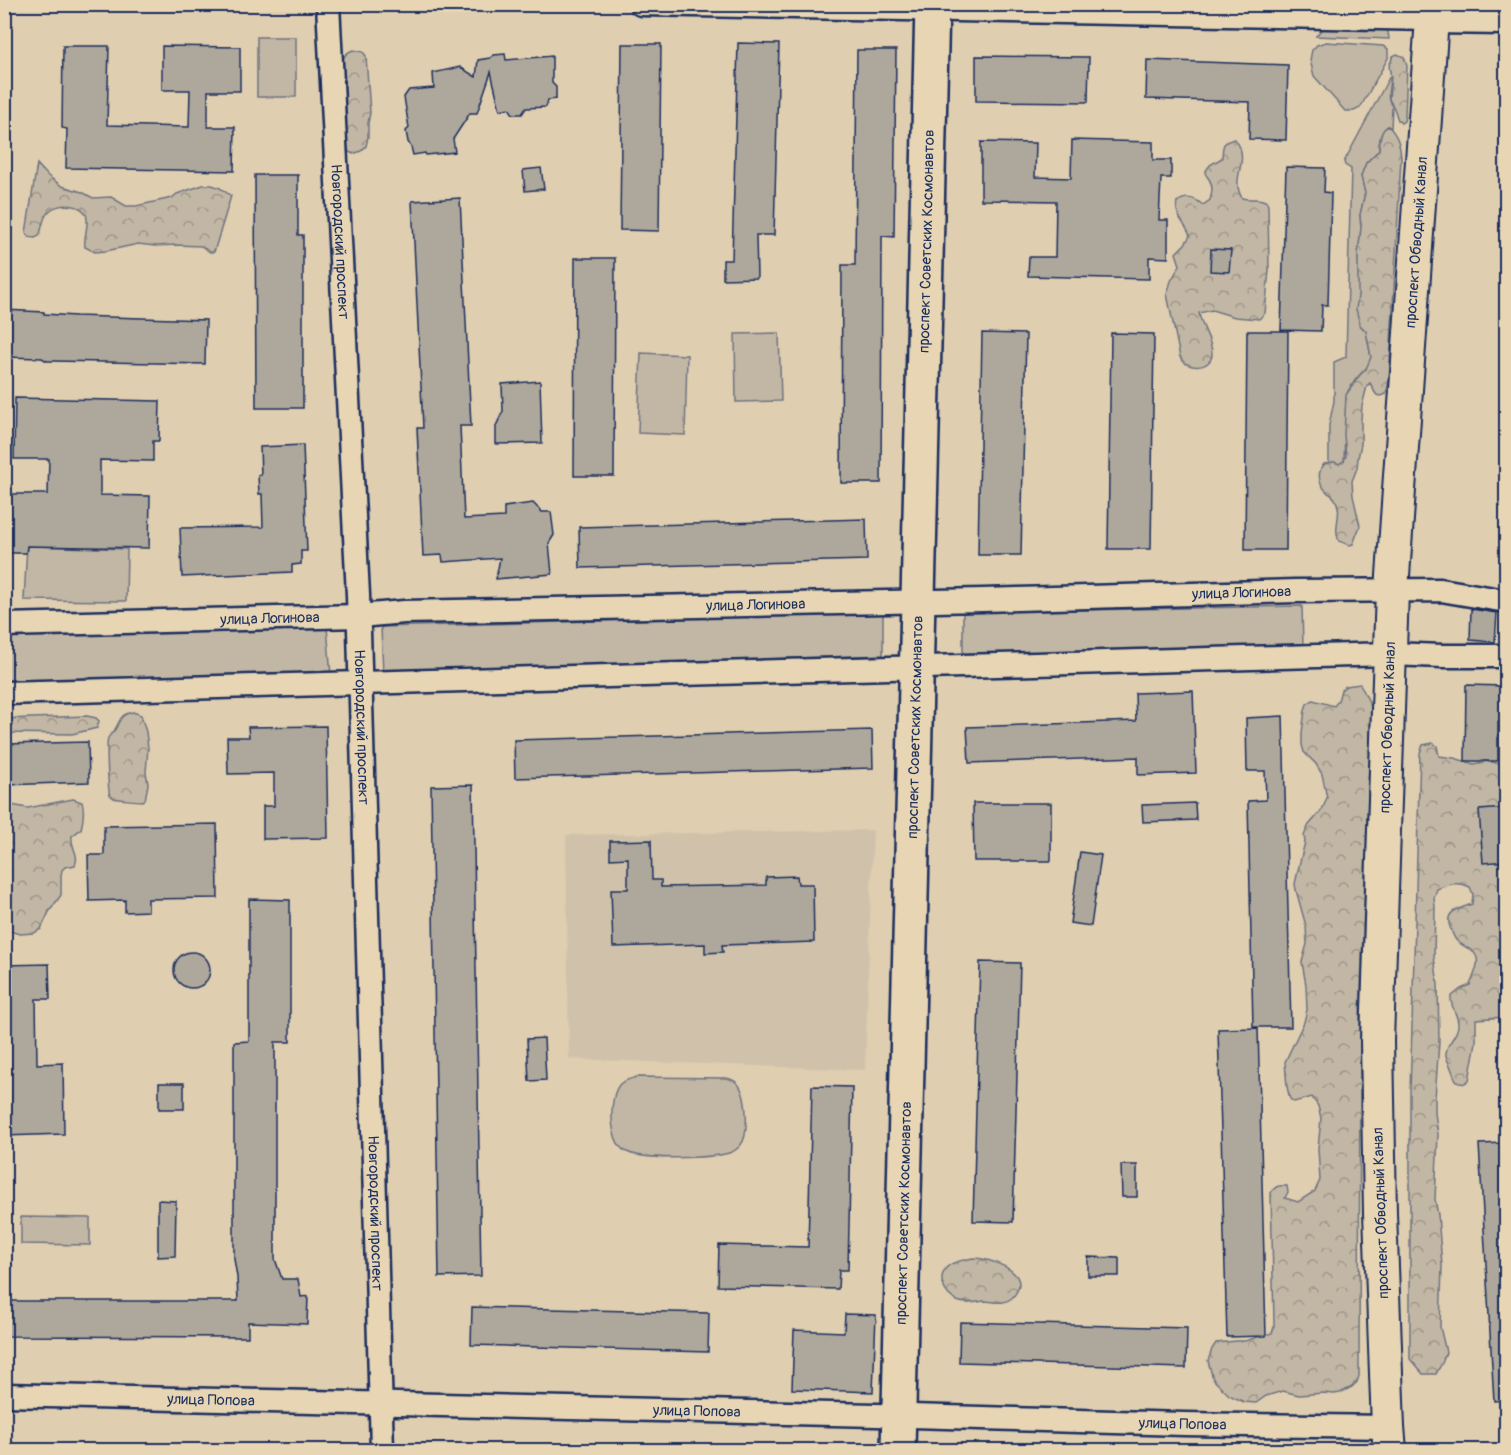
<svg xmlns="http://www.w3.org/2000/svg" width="1511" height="1455" viewBox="0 0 1511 1455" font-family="Pangolin,sans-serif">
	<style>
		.built { fill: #d0c2aa }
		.green { fill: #c2b7a4; stroke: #6e7381; stroke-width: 1.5 }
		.forest { fill: url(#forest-crowns); stroke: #6e7381; stroke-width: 1.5 }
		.building { fill: #aea79b; stroke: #1b2f5e; stroke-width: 1.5 }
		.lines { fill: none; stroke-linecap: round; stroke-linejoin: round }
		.minor-casing { stroke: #1b2f5e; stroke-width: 27 }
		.tertiary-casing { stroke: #1b2f5e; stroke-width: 33 }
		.secondary-casing { stroke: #1b2f5e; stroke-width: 36 }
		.primary-casing { stroke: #1b2f5e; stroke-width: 38 }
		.minor { stroke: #e7d5b3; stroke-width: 22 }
		.tertiary { stroke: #e7d5b3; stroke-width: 28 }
		.secondary { stroke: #e7d5b3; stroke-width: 32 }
		.primary { stroke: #e7d5b3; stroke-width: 33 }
		.labels { text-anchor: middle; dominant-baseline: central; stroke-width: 5; stroke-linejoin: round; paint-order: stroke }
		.street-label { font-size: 15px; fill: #1b2f5e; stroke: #e7d5b3 }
	</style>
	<defs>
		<pattern id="forest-crowns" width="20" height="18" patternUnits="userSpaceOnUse" patternTransform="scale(1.5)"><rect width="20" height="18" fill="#c2b7a4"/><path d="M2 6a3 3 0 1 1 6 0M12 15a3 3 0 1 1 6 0" fill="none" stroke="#9d9589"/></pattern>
	</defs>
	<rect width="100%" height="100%" fill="#dfceb0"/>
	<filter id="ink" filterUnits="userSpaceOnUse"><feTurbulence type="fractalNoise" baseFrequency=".0167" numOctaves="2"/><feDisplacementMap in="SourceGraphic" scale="12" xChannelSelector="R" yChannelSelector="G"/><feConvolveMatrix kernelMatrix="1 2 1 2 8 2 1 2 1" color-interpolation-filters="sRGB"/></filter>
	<g filter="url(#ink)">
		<path class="built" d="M873,830L865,1070L569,1059L566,835Z"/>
		<path class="green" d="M1329,26L1386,29L1388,32L1389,39L1316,36L1320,31Z
			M257,37H296V97H257Z
			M1326,42L1383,46L1388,49V58L1360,108L1354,111H1345L1314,76L1310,60L1312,50L1317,45Z
			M1391,74C1390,84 1385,97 1392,106L1391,128L1388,126C1380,134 1379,140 1379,150L1366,163L1361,176L1365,193L1360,215L1361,228L1358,255L1360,325L1366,331L1371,357L1369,365L1356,379L1348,391L1346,399L1344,461L1339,464L1334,462L1329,463V425L1334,401V362L1346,357L1351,169L1345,165L1344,162Z
			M779,333L781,401L736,402L735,334Z
			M641,353L687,355L685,435L638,433Z
			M27,546L127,549L126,601L24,600Z
			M1302,606L1303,649L963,654V612Z
			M883,613V655L383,673L381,627Z
			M327,627L331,676L5,685L4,633Z
			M637,1077L726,1078C731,1079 735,1080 738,1084C747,1095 750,1135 740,1146C737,1149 733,1152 729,1153C711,1158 641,1161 625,1151C609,1142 608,1097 620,1084C624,1080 631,1079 637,1077Z
			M21,1217L90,1218V1245L21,1244Z"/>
		<path class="forest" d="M353,50L363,52L366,56L370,113L368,123V137L366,146L361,151L353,154L349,152L348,149L343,128L340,65C343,58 346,52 353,50Z
			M1397,54L1404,57L1407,66L1405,116L1404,121L1401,123L1398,120L1394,108L1389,99L1391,77L1389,66L1393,56Z
			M1388,126C1398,135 1400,145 1401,158L1389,381L1386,394C1374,400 1375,390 1370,383L1367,386L1362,406L1361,419V444L1358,458L1357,468L1352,481L1353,496L1360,526L1353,544L1349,545L1339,541C1332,526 1344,513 1335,499C1334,497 1330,494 1328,493C1319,484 1316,474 1324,464L1334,462L1339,464L1344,461L1346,456L1344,435L1346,395L1359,376L1366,369L1371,357L1366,331L1360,325L1356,309L1358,296V255L1361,228L1360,215L1365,193L1361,176L1366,163L1379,150C1380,142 1379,131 1388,126Z
			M1235,139C1252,161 1229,177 1242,198C1251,201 1258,196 1267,202L1268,206L1269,270L1265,313L1259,319L1235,317L1212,310L1199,313C1201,327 1212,339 1212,354C1212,369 1187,371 1180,357L1167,294L1171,281L1180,265L1176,253L1185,244L1190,236C1186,224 1174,216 1177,202C1187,195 1195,198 1203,205L1210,200C1212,194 1213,185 1209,179C1208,177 1205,175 1205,172L1210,165L1222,158C1223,146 1221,142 1235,139Z
			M37,164L48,176L62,186L82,192L93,198L111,197L126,206H136L172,198L177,194L203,185H212L220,188L231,196L214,252H210L201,246L177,245L155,246L138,244L106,251L95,252L85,247C83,236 90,225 86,214C83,209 79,207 74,206C63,204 50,206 45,217C42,223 42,230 39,236L35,238L29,237L26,233Z
			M1360,684L1371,706L1360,1016L1359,1376L1357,1382L1352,1387L1340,1393L1334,1394L1323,1393L1299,1395L1283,1391L1266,1396L1256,1403L1244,1402L1229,1395L1213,1379L1208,1361L1212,1349L1216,1343L1237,1341H1245L1272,1333L1274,1327V1321L1271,1193C1275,1186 1279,1185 1287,1186L1288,1192L1285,1198L1298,1202L1315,1191L1320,1180L1318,1149L1321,1118L1318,1106L1312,1097L1294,1102L1290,1099L1287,1087L1285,1062L1304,1022L1307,1010L1306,985L1302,962L1307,944L1306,926L1296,890L1295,884L1299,866L1305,842L1304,836L1306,831L1309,825L1322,810L1327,798L1322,774L1316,764L1304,752L1302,745V733L1305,710L1307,704L1313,700L1334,706L1338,701L1341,690L1346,686Z
			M133,712L141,715L146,732L148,748L146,772L148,784L145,800L142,801C139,801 116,799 114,798C112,797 111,796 110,795C108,792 106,742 108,738C110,734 112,734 114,731C121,721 118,715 133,712Z
			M87,716L96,718L99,721L97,728L72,734L5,733V719Z
			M1433,743L1437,746L1439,756L1454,758L1474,764L1489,761L1506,766V1017L1476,1019V1042L1469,1080C1465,1084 1462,1085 1457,1081C1454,1078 1453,1072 1451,1068C1450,1064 1446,1059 1446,1055C1445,1043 1459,1036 1458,1024C1458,1014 1450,1007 1451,997L1461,989L1470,985C1473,977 1479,967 1477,958C1475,949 1462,947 1456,940C1453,936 1452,932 1450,927C1444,910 1460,909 1472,904L1473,894L1470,887C1458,881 1449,884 1437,889L1434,898L1435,907L1434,957L1438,984L1439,1042L1435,1098V1113L1438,1134L1435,1199L1438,1215L1442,1266L1440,1327L1446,1352L1443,1361L1436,1374H1423L1410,1359V1093L1420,753L1423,745Z
			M73,799L82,802C85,811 83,821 81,829L72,836C70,847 80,854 75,865L65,867L62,870L61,875V895L49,912L41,929L34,933L20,934L6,930L4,928L5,804L28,808Z
			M973,1258C988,1258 1028,1270 1017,1291C1014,1297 1010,1301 1003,1302C997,1303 991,1301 985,1301C976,1302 966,1305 957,1301C945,1295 936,1279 947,1267C953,1261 965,1260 973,1258Z"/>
		<path class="building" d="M738,43L779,44L774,235H756L757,278L723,279V260H732Z
			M622,44H661L659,231L620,230Z
			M63,46H109L107,125L189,127L190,90H162V46L240,47V91H208V127H235L234,171L66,168L67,129L62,128Z
			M857,50H896L894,237L882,236L881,483H841L842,265H855Z
			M505,54L506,60L552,56V83L556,87V99L548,100L546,107L526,108L522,114H513L509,108L500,110L491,72L477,113H470L453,139L455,152L426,155L425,153L413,155L411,147L408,142L406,131L409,128L404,97L409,90L434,88L433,73L460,67L476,77L478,60L490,58L494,55Z
			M976,56L1089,57L1088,102L976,101Z
			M1147,60L1288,65L1286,140L1249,139L1250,102L1146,99Z
			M1072,140L1153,142V160H1171V178H1161L1159,220H1168V258L1149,257V279L1028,276L1029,257H1055L1056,201L981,200V142L1036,143L1035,177L1071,178Z
			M1286,167L1325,168L1324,192L1331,193L1328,305H1322L1321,331L1281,330Z
			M541,168L544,189L525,191L523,170Z
			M255,175H298V235H303V408H256Z
			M460,198L471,426H460L464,519L504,517V507L533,503L542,512H551L554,535L549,543L552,574L496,579L500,558L443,562L442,555L423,556L417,428H423L412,201Z
			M1211,249L1231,250L1229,272L1210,271Z
			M575,258H615L614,476H574Z
			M4,310L44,312V314L76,316L206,320L205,364L54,361H47L42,358L4,357Z
			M1247,331H1288L1286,550H1245Z
			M982,333L1026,334L1021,555H978Z
			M1111,333L1154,334L1151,549H1108Z
			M540,381L542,443L496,444V426L503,411L502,384Z
			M15,398L160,401L159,441H153V461L100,460V495L150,496L149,548L27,546L26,553H4V494H48L49,459H14Z
			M303,445L307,551H301V564L292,565V572L182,577L180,528L263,527L262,494H259L258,475H261L260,447Z
			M866,519L867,560L580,568L579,527Z
			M1471,609L1497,613L1495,642L1470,640Z
			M1466,685L1506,686V722H1498V761H1465Z
			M1193,691L1196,773L1138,775V757L969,763L967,727L1136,721L1135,693Z
			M1283,716L1291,1027H1253L1248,801L1266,800L1265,771H1247L1246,718Z
			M326,726L328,838L263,839V806H274V773L228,774L227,737H249L248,727Z
			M872,730L873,768L515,778L514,740Z
			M88,742L89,782L4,785V744Z
			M473,785L481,1276L439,1277L431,786Z
			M973,803H1051V861H974Z
			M1195,803L1196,820L1143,822L1142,805Z
			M1506,808V861L1483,863L1479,810Z
			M217,824L218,898L148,899V911L125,912V900L89,901L88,855H104V826Z
			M651,840L652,880H661V887L766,885V877L797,876L798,884H813L814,942L722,945L723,952L705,953V944L613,947L611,889H628V858L610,859V841Z
			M1080,852L1101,855L1091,926L1070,923Z
			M249,899L290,900V1042H275V1259L282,1279H298L301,1297L308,1296L307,1324L248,1322V1337L4,1336V1301H238L237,1277L234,1259V1042L249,1041Z
			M174 970a18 18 0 1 1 36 0a18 18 0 1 1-36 0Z
			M980,962L1020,963L1013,1222L973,1221Z
			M49,964L50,999H36L37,1064L63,1063L64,1134L4,1136V965Z
			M1258,1028L1266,1336L1227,1337L1218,1029Z
			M544,1038L546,1080L529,1081L527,1039Z
			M159,1083H184V1109H159Z
			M812,1086L852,1087L848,1270H839L838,1289L718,1286L719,1245L808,1247Z
			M1506,1143V1400L1494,1401L1479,1144Z
			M1121,1165H1137V1197H1122Z
			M158,1200L176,1201L175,1256L158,1257Z
			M1088,1257L1119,1258V1276H1088Z
			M472,1307L709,1313L708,1352L471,1345Z
			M845,1314L876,1315L873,1392L792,1389L794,1330L844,1332Z
			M960,1322L1187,1328L1186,1368L959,1362Z"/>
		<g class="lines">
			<g class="minor-casing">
				<g id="minor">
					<path id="s1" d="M328,4L358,595L382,1450"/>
					<path d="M641,4L1431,19"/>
					<path id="s2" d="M4,625L359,616L404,612L983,600L1295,591L1441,590L1506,601"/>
					<path d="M4,693L1390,654L1443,656H1506"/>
					<path id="s3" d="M4,1395L876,1415L1184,1424L1388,1427"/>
				</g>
			</g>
			<g class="tertiary-casing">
				<path id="tertiary" d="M1431,19L1506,20"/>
			</g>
			<g class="secondary-casing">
				<g id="secondary">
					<path id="s4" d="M1390,1450L1388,1427L1380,1213L1377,1041L1392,590L1433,4"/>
				</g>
			</g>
			<g class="primary-casing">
				<g id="primary">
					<path id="s5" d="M898,1450L932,4"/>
				</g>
			</g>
			<use href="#minor" class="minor"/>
			<use href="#tertiary" class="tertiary"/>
			<use href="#secondary" class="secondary"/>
			<use href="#primary" class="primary"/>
		</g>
	</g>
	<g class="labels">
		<g class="street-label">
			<text stroke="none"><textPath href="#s1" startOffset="238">Новгородский проспект</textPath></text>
			<text stroke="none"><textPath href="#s5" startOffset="1209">проспект Советских Космонавтов</textPath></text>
			<text stroke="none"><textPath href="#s4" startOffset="1209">проспект Обводный Канал</textPath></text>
			<text stroke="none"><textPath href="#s2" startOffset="1238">улица Логинова</textPath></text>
			<text stroke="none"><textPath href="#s2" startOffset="752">улица Логинова</textPath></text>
			<text stroke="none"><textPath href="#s2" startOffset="266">улица Логинова</textPath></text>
			<text stroke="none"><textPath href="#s1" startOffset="724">Новгородский проспект</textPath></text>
			<text stroke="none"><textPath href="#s5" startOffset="723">проспект Советских Космонавтов</textPath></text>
			<text stroke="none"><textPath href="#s4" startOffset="723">проспект Обводный Канал</textPath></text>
			<text stroke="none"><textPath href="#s1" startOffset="1210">Новгородский проспект</textPath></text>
			<text stroke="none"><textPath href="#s5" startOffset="237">проспект Советских Космонавтов</textPath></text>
			<text transform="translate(1381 1213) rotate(-92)">проспект Обводный Канал</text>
			<text stroke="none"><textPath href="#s3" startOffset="207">улица Попова</textPath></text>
			<text stroke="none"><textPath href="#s3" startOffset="693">улица Попова</textPath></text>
			<text stroke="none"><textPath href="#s3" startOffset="1179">улица Попова</textPath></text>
		</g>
	</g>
	<rect width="1511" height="1455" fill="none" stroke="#e7d5b3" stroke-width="24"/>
	<rect x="12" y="12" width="1487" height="1431" fill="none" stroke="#1b2f5e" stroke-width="2" filter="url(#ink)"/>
</svg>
